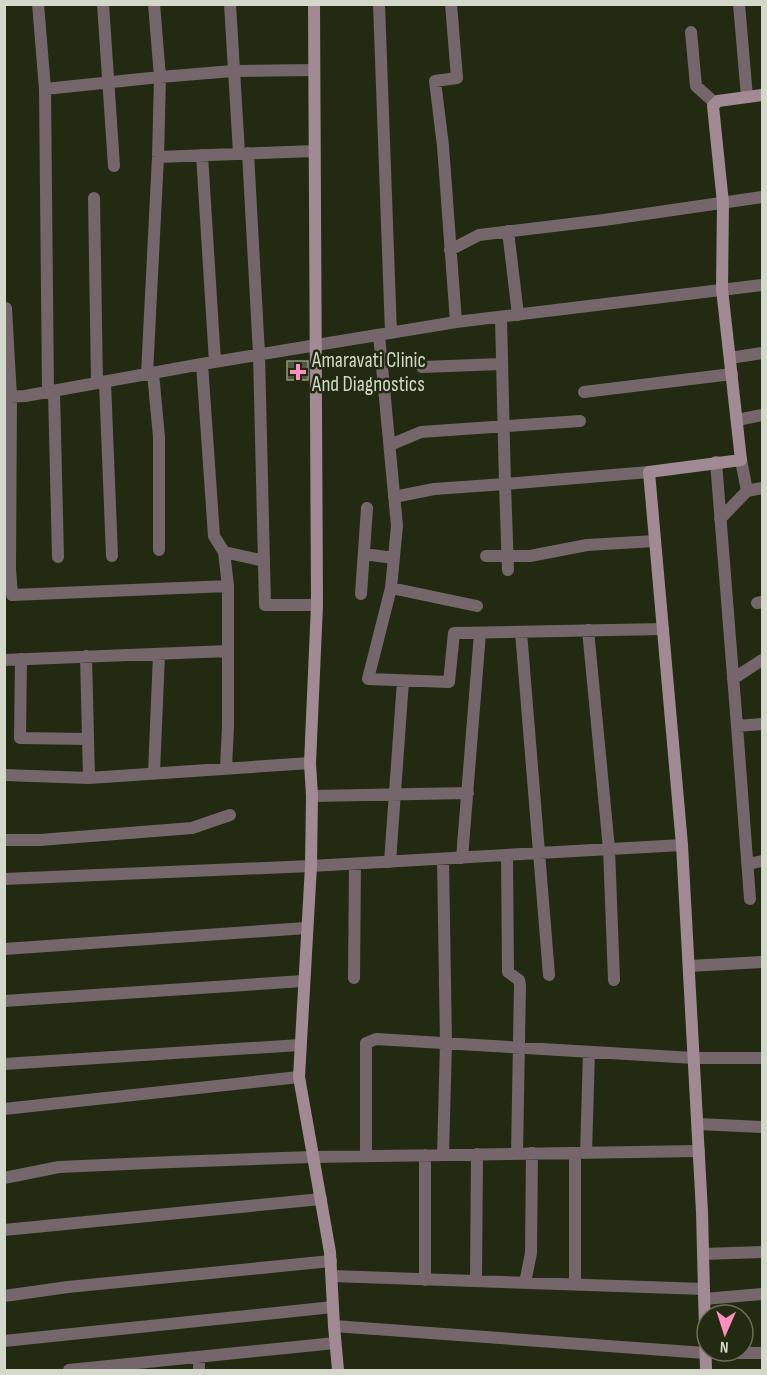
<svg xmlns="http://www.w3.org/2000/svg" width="767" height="1375" viewBox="0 0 767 1375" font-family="'Sofia Sans Condensed',sans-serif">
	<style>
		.building { fill: #50593f; stroke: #8a9578; stroke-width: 1.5 }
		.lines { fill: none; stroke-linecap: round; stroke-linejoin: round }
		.street { stroke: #74666b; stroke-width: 12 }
		.secondary { stroke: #a18a93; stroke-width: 12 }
		.poi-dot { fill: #fd8ebe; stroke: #222a11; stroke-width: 2 }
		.labels { text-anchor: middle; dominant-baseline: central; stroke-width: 5; stroke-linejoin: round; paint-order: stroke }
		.poi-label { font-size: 21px; fill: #d3d9ca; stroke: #222a11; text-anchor: start }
	</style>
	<rect width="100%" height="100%" fill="#222a11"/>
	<path class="building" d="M287,361H308V380H287Z"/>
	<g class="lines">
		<path class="street" d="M38,4L45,89L48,392
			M103,4L114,166
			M230,4L239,153
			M379,4L391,333
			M451,4L457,78L435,81L443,146L456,322
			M739,4L747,97
			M691,32L696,86L715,103
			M45,89L160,77L154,4
			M248,153L259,354L265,605H317
			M202,155L215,362
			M158,157L314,151
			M94,198L97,383
			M508,231L518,315
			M450,250L479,235L604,220L762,197
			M4,308H6L11,397L10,569L12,595L228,586
			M501,318L505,484L649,472
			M379,335L397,526L391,588L368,679L449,682L454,633L663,629
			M730,358L762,353
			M202,364L214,536L224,552L228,586V726L226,768
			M422,367L502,364
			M153,373L159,437V550
			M147,374L158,157L160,77L233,71L314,70
			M105,382L112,556
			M54,391L58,557
			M584,392L732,374
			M4,397L25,396L202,364L456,322L762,285
			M737,420L762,415
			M390,445L421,432L580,421
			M741,460L747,491L762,488
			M716,462L737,726L762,724
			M394,497L434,489L505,484L508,570
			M720,519L747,491
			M224,552L264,561
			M364,554L394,558
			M486,556H530L587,545L655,541
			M391,588L477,606
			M361,594L367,508
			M757,603L762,602
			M588,630L609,849L614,980
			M521,632L549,975
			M86,656L89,778
			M21,659L20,738L88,739
			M4,660L228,651
			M733,679L762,660
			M737,726L750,899
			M154,773L159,654
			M4,775L89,778L310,763
			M312,796L468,793
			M4,840H40L192,828L230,815
			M507,855L508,972L519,980L520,985L517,1154
			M462,858L480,633
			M443,859L446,1044L443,1155
			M390,862L403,681
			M748,864L762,861
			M4,879L311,866L682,845
			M4,949L306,928
			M689,966L762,962
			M354,978L355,864
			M4,1001L303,981
			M4,1064L300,1045
			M4,1109L299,1077
			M698,1124L762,1127
			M586,1153L589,1052
			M425,1155V1280
			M366,1156V1043L376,1039L694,1058H762
			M4,1178L59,1167L172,1162L312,1157L699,1151
			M4,1230L321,1199
			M703,1254L762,1252
			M332,1276L704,1289
			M476,1281L477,1154
			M525,1283L531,1253L532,1153
			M575,1284V1153
			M4,1296L68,1287L331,1261
			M704,1299L762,1294
			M334,1326L705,1353H762
			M4,1341L333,1307
			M69,1370L335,1343
			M199,1370V1358"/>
		<path class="secondary" d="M314,4L317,605L310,763L312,796L311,866L299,1077L330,1252L334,1326L338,1370
			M706,1370L702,1212L682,845L649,472L741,460L722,289L723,203L713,106L718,101L762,95"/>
	</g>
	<path class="poi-dot" d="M295 363h6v6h6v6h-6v6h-6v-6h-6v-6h6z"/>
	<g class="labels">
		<g class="poi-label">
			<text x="312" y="360">Amaravati Clinic<tspan x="312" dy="24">And Diagnostics</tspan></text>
		</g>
	</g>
	<rect width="767" height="1375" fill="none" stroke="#d3d9ca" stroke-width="12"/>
	<g transform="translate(725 1333) rotate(183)"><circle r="28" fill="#222a11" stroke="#69705b" stroke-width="1.5"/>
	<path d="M0-4.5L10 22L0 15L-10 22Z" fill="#fd8ebe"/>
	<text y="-9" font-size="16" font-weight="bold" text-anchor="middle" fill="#d3d9ca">N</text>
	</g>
</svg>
